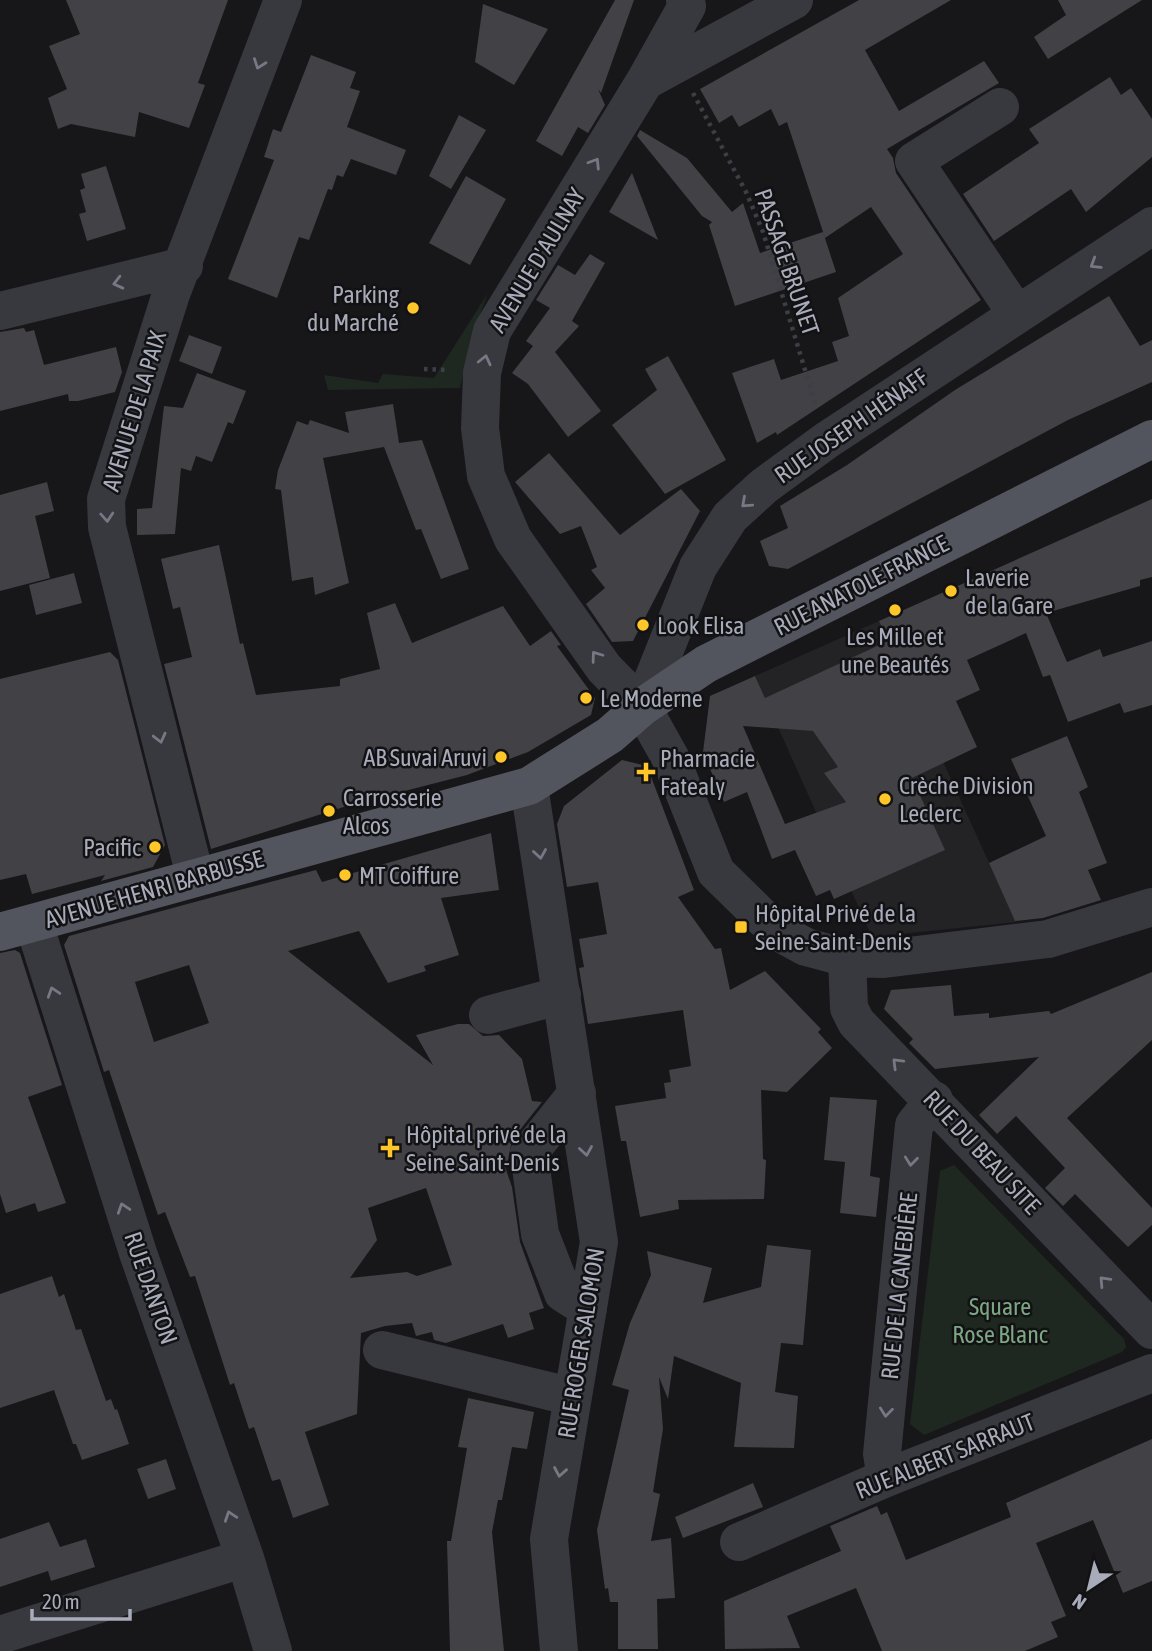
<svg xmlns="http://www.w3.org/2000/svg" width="1152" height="1651" viewBox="0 0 1152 1651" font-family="'Asap Condensed',sans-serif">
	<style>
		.built { fill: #232326 }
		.green { fill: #1e2820 }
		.building { fill: #414146; fill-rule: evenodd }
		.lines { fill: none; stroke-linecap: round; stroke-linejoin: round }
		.path { stroke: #3d3f46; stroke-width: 4.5; stroke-dasharray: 3.5 5; stroke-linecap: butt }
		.minor { stroke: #38383f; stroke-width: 38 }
		.major { stroke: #53555e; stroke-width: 38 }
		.oneway { stroke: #767883 }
		.poi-dot { fill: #ffc629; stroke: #121214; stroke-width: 2.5 }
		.labels { text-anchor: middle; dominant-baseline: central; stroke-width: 5; stroke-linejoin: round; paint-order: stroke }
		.street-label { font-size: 24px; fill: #a8acba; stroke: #121214 }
		.poi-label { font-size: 24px; fill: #a8acba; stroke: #121214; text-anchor: start }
		.park-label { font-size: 24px; fill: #7da783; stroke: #121214 }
	</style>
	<rect width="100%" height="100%" fill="#171719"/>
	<path class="built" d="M879,621L1016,922L872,937L755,676Z"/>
	<path class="green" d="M488,293L473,332L460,388L328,390L324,375L378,383L383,374L434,378Z
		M954,1165L1124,1339L1126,1347L1122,1352L924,1435L910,1424L940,1171Z"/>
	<path class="building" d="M66,0H228L198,83L205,85L189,128L139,112L135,137L71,124L58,129L48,98L67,89L49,46L80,34Z
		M615,0H634L601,93L598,89L605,105L588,133L578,127L562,156L536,141Z
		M859,0H951L865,50L899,111L984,61L999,83L887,149L893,158L896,173L981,300L777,435L776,432L757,443L732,373L774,359L781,380L838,361L832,342L849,336L838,298L903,254L871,207L825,238L787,122L779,126L771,109L739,127L732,115L719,123L700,89Z
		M1058,0H1142L1048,59L1034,37L1066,15Z
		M483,4L548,29L514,85L475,62Z
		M311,55L356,72L350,88L360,91L347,127L406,150L396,175L351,159L343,177L337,175L332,190L328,189L309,240L299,237L277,298L228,279L274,160L264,157L273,129L281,132Z
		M1110,77L1121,95L1131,88L1152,119V157L1086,212L1071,189L994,241L963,194L1039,143L1029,129Z
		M459,115L486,130L451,189L429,176Z
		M640,130L687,158L732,212L743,203L760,253L823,232L836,272L735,306L709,225L712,222L702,216L637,136Z
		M106,166L126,229L87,241L79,214L86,212L80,190L85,188L81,174Z
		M632,173L658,240L609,212Z
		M466,176L506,199L470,265L429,243Z
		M590,254L605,263L572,321L579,326L555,352L601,411L568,437L528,384L512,373L533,346L526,341L550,308L536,300L558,265L575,275Z
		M1109,296L1140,346L1152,340V382L1068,420L788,569L769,566L760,541L788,528L780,506L847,465L955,390Z
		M24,328L26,332L34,330L44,365L116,347L122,372L115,392L78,401H69L68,394L0,411V332Z
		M189,335L222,347L212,374L179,361Z
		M668,356L726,460L665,494L612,425L657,390L645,369Z
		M197,373L246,391L233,424L228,422L212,462L196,456L191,471L181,468L175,534L137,535V509L152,508L164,406L183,408Z
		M393,404L399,443L422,440L469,569L441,579L421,529L416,530L384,447L323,458L349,583L315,595L313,577L292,581L281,490L275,489L278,470L297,421L308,425L310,420L349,433L345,412Z
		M549,453L620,535L681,489L700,511L633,641L612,642L586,604L605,588L591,570L597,567L581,526L560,534L515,482Z
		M47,482L54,511L35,516L50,578L0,591V495Z
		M1152,499V577L1140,580V586L1046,613L1067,662L1100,649L1103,657L1152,641V705L1124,713L1120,703L1068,722L1050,675L1043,677L1026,633L967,660L980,690L956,701L977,747L912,778L945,850L834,899L830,890L816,896L795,850L772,859L747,792L724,802L703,752L710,696L755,676L765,698L888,641L879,621ZM743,726L813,731L838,767L824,773L846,802L785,824Z
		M219,545L240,644L243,643L256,695L340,686V679L380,669L367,613L395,603L412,643L503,606L530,646L551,631L561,645L557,646L595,698L591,715L528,752L467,775L350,805L211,849L164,664L192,657L180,607L173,609L161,559Z
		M74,573L82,603L36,615L29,585Z
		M110,652L118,660L165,845L153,867L101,881L105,875L32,894L26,874L0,880V679Z
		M1067,736L1088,787L1079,792L1107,863L1088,870L1101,900L1043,918L1015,921L989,863L1046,836L1011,759Z
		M622,760L647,766L694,890L678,897L715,949L721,948L730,990L765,971L821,1029L818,1032L832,1048L787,1092L761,1090L763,1159L766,1160L764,1199L678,1200L679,1209L640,1217L626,1141H621L615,1106L666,1098L664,1083L671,1082L669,1070L691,1066L683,1010L588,1024L579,968L584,967L579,939L607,934L598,882L567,887L557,824L564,806Z
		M491,833L499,890L441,898L459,955L424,966L426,971L388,983L359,931L288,951L433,1065L416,1035L458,1024H469L483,1036L499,1035L522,1059L532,1101L542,1102L512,1140L508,1160L504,1164L512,1187L520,1242L544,1308L529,1313L534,1329L508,1338L503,1324L446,1343L434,1340L432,1332L416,1336L412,1323L385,1326L361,1333L357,1414L305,1432L329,1505L293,1518L280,1479L272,1481L254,1427L249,1429L234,1383L230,1385L195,1276L190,1277L165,1212L158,1215L109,1070L104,1072L64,945L69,936L228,893L316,870L322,882ZM189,965L209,1023L154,1042L135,982ZM426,1188L452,1265L417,1276L407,1272L350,1278L377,1240L368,1208Z
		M15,950L20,953L62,1085L28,1097L66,1203L38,1212L35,1203L6,1213L0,1194V953Z
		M1152,972V1040L1067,1118L1152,1208V1225L1128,1247L1075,1194L1063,1206L1045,1188L1065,1168L1016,1116L997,1134L979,1115L1039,1057L935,1069L909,1043L913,1039L884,1009L891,990L951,985L954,1016L989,1013V1018L1049,1011L1051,1014Z
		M830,1097L877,1100L870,1176L880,1178L876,1217L840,1213L845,1162L824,1160Z
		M767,1245L811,1250L803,1345L781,1343L775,1392L798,1396L794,1448L734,1447L741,1383L674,1356L668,1399L659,1377L663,1429L653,1492L660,1494L651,1541L671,1538L675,1598L657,1599L658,1649H618V1602H610L608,1588L605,1589L597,1530L629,1390L612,1385L630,1323L651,1275L647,1251L712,1268L703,1303L761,1287Z
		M52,1276L59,1297L64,1294L76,1330L81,1329L106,1401L111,1399L115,1410L117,1409L129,1444L82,1460L76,1444H73L54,1390L0,1408V1294Z
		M468,1398L534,1412L527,1449L512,1447L502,1500H498L492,1532L504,1651H450L447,1541H451L467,1448L458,1447Z
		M1152,1439V1581L1123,1593L1093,1520L1036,1543L1066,1616L1051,1622L1058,1637L1025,1651H882L856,1588L787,1616L800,1648L725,1649L724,1601L841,1551L830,1526L877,1506L881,1515L887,1512L906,1560L1011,1517L1006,1503Z
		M166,1459L176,1489L148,1499L137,1469Z
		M753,1483L763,1507L683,1538L675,1517Z
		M49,1522L60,1547L86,1539L95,1567L51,1581L48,1571L0,1587V1539Z"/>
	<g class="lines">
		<path class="path" d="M693,93L746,192L763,232L816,406
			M424,369L448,370"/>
		<path class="minor" d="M685,0L687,6L645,81L492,331L482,373L480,428L486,476L513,539L604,668L642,707L671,759L716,872L763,918L782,934L806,947L847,958L884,959L1048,939L1152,907
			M645,81L794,0
			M1000,107L914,161L1016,313
			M0,311L184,266
			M642,707L698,567L730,517L764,486L827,440L1152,226
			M529,786L599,1242L549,1539L559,1651
			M195,876L107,527L106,499L171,294L283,0
			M34,924L138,1253L245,1558L273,1651
			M847,958L849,1008L856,1022L1152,1330
			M488,1015L562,995
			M577,1093L529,1153L540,1234L563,1293L588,1309
			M382,1350L573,1397
			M886,1478L882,1454L914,1125L934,1100
			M739,1542L886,1478L1152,1373
			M0,1635L245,1558"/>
		<path class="major" d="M0,932L529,786L610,735L642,707L706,664L1152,439"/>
	</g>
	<defs><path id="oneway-chevron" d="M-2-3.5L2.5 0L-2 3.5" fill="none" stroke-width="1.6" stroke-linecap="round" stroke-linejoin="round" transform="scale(1.75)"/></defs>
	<g class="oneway">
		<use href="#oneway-chevron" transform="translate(259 64) rotate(110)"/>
		<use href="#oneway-chevron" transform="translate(595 163) rotate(-58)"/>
		<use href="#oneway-chevron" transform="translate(1095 264) rotate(148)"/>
		<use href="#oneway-chevron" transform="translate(118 283) rotate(166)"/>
		<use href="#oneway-chevron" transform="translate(485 360) rotate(-77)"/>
		<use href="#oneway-chevron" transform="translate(746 503) rotate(138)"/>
		<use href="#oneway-chevron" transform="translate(107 517) rotate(86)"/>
		<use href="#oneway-chevron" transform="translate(596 656) rotate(-126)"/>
		<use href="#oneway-chevron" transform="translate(160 738) rotate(76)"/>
		<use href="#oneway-chevron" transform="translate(540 854) rotate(81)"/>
		<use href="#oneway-chevron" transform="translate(53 992) rotate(-108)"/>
		<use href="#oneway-chevron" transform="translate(897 1063) rotate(-135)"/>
		<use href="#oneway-chevron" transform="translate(586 1151) rotate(81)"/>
		<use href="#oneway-chevron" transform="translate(911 1161) rotate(96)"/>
		<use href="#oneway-chevron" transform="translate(123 1208) rotate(-108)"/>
		<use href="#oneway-chevron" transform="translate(1104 1281) rotate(-133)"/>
		<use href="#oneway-chevron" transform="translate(886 1412) rotate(96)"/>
		<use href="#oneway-chevron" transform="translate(560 1472) rotate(100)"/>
		<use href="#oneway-chevron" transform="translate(230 1516) rotate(-109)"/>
	</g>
	<g class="poi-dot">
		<circle cx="413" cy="308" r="7"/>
		<circle cx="951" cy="591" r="7"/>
		<circle cx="895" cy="610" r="7"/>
		<circle cx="643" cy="625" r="7"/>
		<circle cx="586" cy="698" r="7"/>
		<circle cx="501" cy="757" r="7"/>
		<path d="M642.5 761.5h7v7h7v7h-7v7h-7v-7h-7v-7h7z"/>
		<circle cx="885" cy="799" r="7"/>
		<circle cx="329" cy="811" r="7"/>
		<circle cx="155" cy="847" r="7"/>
		<circle cx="345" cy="875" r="7"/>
		<rect x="734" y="920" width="14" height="14" rx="3.5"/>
		<path d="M386.5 1137.5h7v7h7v7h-7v7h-7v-7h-7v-7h7z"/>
	</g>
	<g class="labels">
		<g class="street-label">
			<text transform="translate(537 260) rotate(-59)">AVENUE D'AULNAY</text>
			<text transform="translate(787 262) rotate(71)">PASSAGE BRUNET</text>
			<text transform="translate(134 411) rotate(-73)">AVENUE DE LA PAIX</text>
			<text transform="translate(851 426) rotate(-35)">RUE JOSEPH HÉNAFF</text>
			<text transform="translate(861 585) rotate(-27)">RUE ANATOLE FRANCE</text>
			<text transform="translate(154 889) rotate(-16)">AVENUE HENRI BARBUSSE</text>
			<text transform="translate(982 1152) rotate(47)">RUE DU BEAU SITE</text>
			<text transform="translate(899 1286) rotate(-84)">RUE DE LA CANEBIÈRE</text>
			<text transform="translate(151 1288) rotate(71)">RUE DANTON</text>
			<text transform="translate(581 1343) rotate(-81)">RUE ROGER SALOMON</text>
			<text transform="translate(945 1456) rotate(-22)">RUE ALBERT SARRAUT</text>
		</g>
		<g class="poi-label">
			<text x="399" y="294" text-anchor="end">Parking<tspan x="399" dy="28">du Marché</tspan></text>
			<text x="965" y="577">Laverie<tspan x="965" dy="28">de la Gare</tspan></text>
			<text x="657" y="625">Look Elisa</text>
			<text x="895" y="636" text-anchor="middle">Les Mille et<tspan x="895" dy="28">une Beautés</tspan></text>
			<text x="600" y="698">Le Moderne</text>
			<text x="487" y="757" text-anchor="end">AB Suvai Aruvi</text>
			<text x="660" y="758">Pharmacie<tspan x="660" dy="28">Fatealy</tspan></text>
			<text x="899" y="785">Crèche Division<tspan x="899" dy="28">Leclerc</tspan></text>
			<text x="343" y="797">Carrosserie<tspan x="343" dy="28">Alcos</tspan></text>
			<text x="141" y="847" text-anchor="end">Pacific</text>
			<text x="359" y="875">MT Coiffure</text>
			<text x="755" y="913">Hôpital Privé de la<tspan x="755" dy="28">Seine-Saint-Denis</tspan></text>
			<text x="406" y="1134">Hôpital privé de la<tspan x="406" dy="28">Seine Saint-Denis</tspan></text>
		</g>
		<g class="park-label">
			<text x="1000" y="1306">Square<tspan x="1000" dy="28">Rose Blanc</tspan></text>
		</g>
	</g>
	<g transform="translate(1089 1588) rotate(215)" stroke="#121214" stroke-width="5" paint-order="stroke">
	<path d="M0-5L12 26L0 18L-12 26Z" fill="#a8acba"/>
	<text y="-10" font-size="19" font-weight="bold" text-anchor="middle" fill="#a8acba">N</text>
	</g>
	<path d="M32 1609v10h98v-10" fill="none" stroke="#a8acba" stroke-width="3.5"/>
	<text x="42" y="1609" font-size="21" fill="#a8acba" stroke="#121214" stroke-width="5" paint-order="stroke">20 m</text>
</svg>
